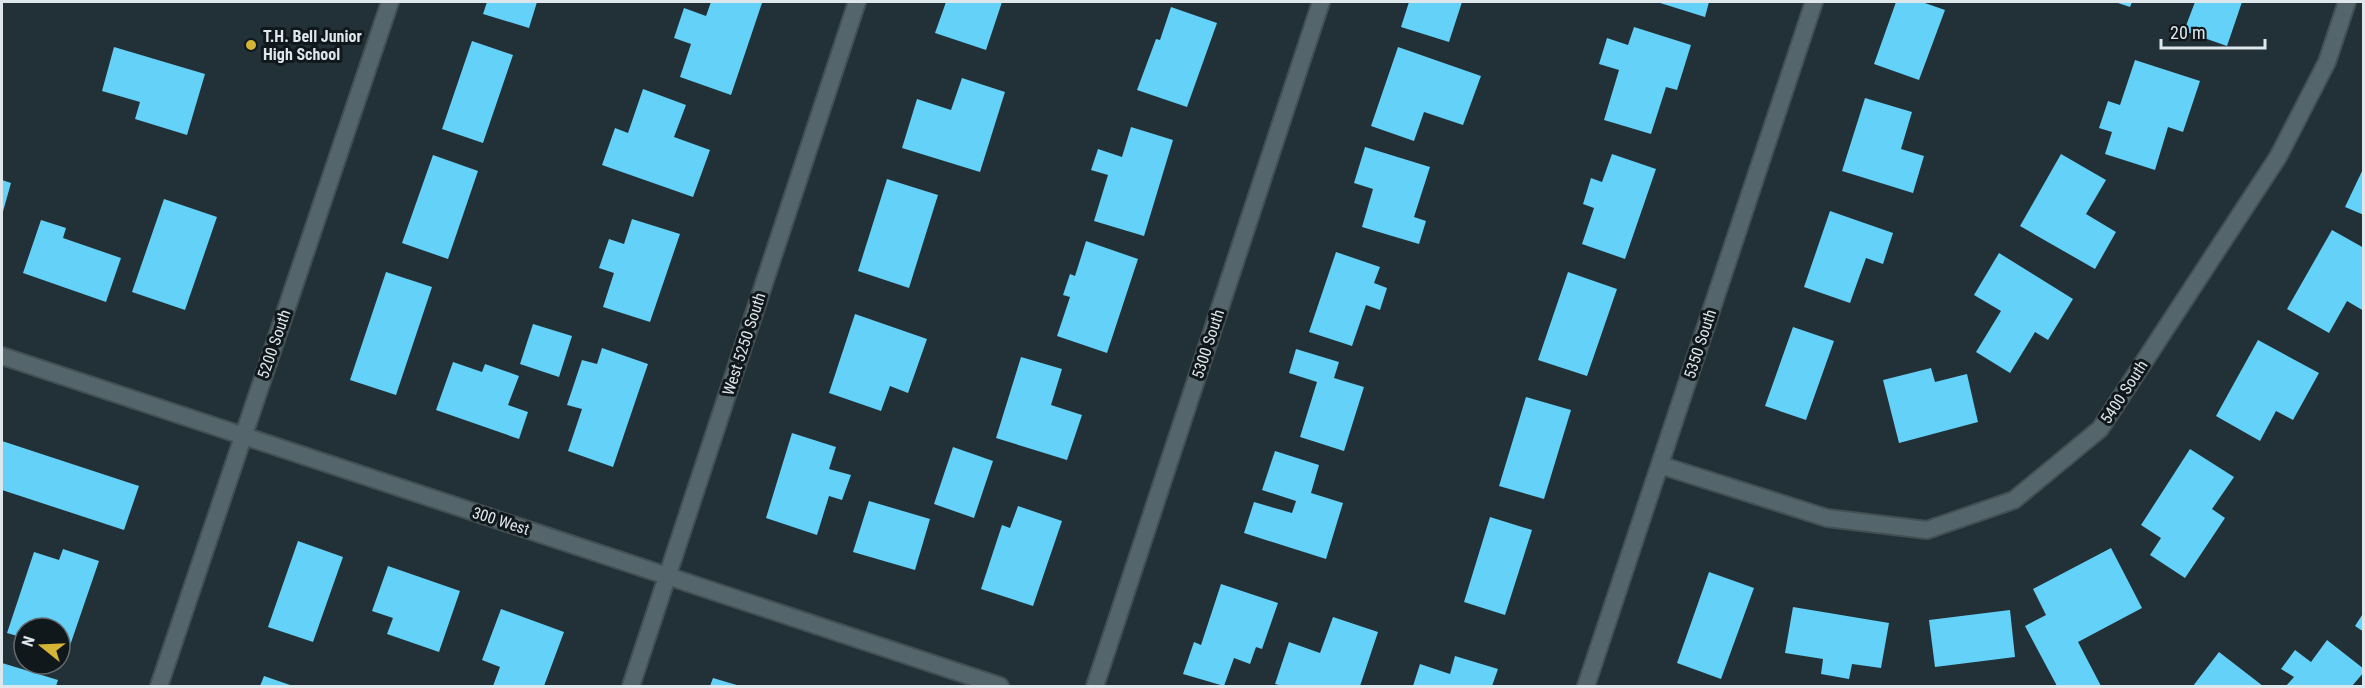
<svg xmlns="http://www.w3.org/2000/svg" width="2365" height="688" viewBox="0 0 2365 688" font-family="'Roboto Condensed',sans-serif">
	<style>
		.building { fill: #64d1f9 }
		.lines { fill: none; stroke-linecap: round; stroke-linejoin: round }
		.minor-casing { stroke: #424f53; stroke-width: 20 }
		.secondary-casing { stroke: #424f53; stroke-width: 20 }
		.minor { stroke: #55656c; stroke-width: 16 }
		.secondary { stroke: #55656c; stroke-width: 16 }
		.poi-dot { fill: #d5b535; stroke: #11181b; stroke-width: 2 }
		.labels { text-anchor: middle; dominant-baseline: central; stroke-width: 6; stroke-linejoin: round; paint-order: stroke }
		.poi-label { font-size: 16px; font-weight: bold; fill: #dee7eb; stroke: #11181b; text-anchor: start }
		.street-label { font-size: 16px; fill: #dee7eb; stroke: #11181b }
	</style>
	<rect width="100%" height="100%" fill="#223137"/>
	<path class="building" d="M487,2H537L529,28L483,14Z
		M711,2L762,3L731,95L680,77L691,44L674,38L684,8L706,16Z
		M946,2H1002L986,50L935,33Z
		M1409,2H1462L1449,42L1401,27Z
		M1657,2H1709L1705,17Z
		M1896,2H1922L1945,10L1919,80L1874,64Z
		M2115,2H2132L2130,7Z
		M2195,2H2242L2227,46L2184,31Z
		M1171,7L1217,23L1187,107L1137,90L1156,39L1160,40Z
		M1634,27L1691,45L1677,90L1666,87L1651,134L1604,120L1619,70L1599,64L1607,38L1628,45Z
		M472,41L513,55L483,143L442,129Z
		M114,47L205,74L187,135L135,119L140,102L102,91Z
		M1398,47L1481,76L1463,125L1424,112L1414,141L1371,126Z
		M2135,60L2200,81L2183,132L2168,127L2155,170L2105,154L2112,132L2099,128L2108,101L2120,105Z
		M962,78L1005,92L980,172L902,148L917,99L951,110Z
		M643,89L686,105L674,137L710,150L693,197L602,165L615,128L628,133Z
		M1865,98L1912,112L1901,149L1924,156L1913,193L1842,171Z
		M1131,127L1173,140L1144,236L1094,221L1108,175L1091,170L1098,149L1122,157Z
		M1365,147L1430,167L1414,217L1426,221L1419,244L1362,227L1373,189L1354,183Z
		M1612,154L1656,169L1625,259L1582,244L1594,208L1583,204L1591,178L1602,182Z
		M2061,154L2106,180L2086,214L2116,232L2095,269L2020,226Z
		M433,155L478,171L448,259L402,243Z
		M2364,167V215L2345,207Z
		M887,179L938,195L909,288L858,271Z
		M2,180L11,183L2,215Z
		M164,199L217,217L185,310L132,292Z
		M1830,211L1893,233L1883,264L1866,258L1850,303L1804,287Z
		M632,219L680,234L650,322L603,307L614,273L599,268L609,239L624,244Z
		M41,220L66,228L63,238L121,258L106,302L23,273Z
		M2332,230L2364,248V311L2347,301L2329,333L2287,309Z
		M1086,241L1138,259L1107,353L1057,336L1070,297L1063,295L1070,274L1075,276Z
		M1336,252L1380,267L1374,283L1387,288L1380,310L1366,305L1352,346L1309,332Z
		M1999,253L2073,299L2048,340L2035,332L2010,373L1976,352L2001,311L1974,295Z
		M386,272L432,287L396,395L350,380Z
		M1568,272L1617,289L1587,376L1538,360Z
		M855,314L927,339L908,393L890,386L881,411L829,393Z
		M533,324L572,336L559,377L520,364Z
		M1793,327L1834,341L1806,420L1765,406Z
		M2258,340L2319,373L2293,420L2276,411L2260,441L2216,416Z
		M602,348L648,364L613,467L568,451L582,409L567,405L582,360L597,364Z
		M1296,349L1339,362L1334,378L1364,387L1344,451L1300,437L1317,382L1289,373Z
		M1021,357L1062,369L1051,405L1082,415L1067,460L996,438Z
		M453,362L482,372L485,364L519,376L508,405L528,412L519,439L436,410Z
		M1931,368L1935,382L1967,374L1978,422L1899,443L1883,380Z
		M1526,397L1571,410L1544,499L1499,486Z
		M792,433L836,447L829,469L851,475L842,500L829,496L817,535L766,518Z
		M2,441L139,486L124,530L2,490Z
		M953,447L993,461L974,518L934,504Z
		M2190,449L2234,477L2212,509L2225,518L2185,578L2150,555L2161,538L2141,525Z
		M1275,451L1319,465L1311,493L1343,503L1326,559L1244,533L1254,502L1292,513L1296,501L1262,490Z
		M869,501L930,519L915,570L853,552Z
		M1018,506L1062,521L1033,606L981,589L1002,525L1010,528Z
		M1490,517L1532,530L1505,615L1464,602Z
		M298,541L343,557L313,642L268,627Z
		M2111,548L2142,608L2078,642L2101,686H2057L2025,626L2046,615L2033,589Z
		M63,549L99,561L64,663L60,662V628H24V638L7,633L34,552L59,560Z
		M388,566L460,591L439,652L387,634L393,618L372,611Z
		M1709,572L1754,588L1721,679L1677,663Z
		M1221,584L1278,603L1262,649L1256,647L1250,664L1234,658L1224,686L1183,674L1194,642L1201,645Z
		M1793,607L1889,623L1881,668L1852,664L1849,679L1821,674L1823,659L1785,653Z
		M501,609L564,632L544,686H493L500,667L482,660Z
		M2010,610L2015,657L1935,667L1929,620Z
		M2364,612V632L2355,626Z
		M1333,617L1378,632L1360,686H1283L1275,684L1289,642L1320,653Z
		M2327,640L2364,669V672L2352,686H2286L2294,677L2281,669L2295,650L2311,662Z
		M2219,652L2263,686H2193Z
		M1455,656L1498,669L1492,686H1413L1420,664L1450,674Z
		M2,663L58,680L56,686H2Z
		M264,676L293,686H260Z
		M713,678L740,686H710Z"/>
	<g class="lines">
		<g class="minor-casing">
			<path id="minor" d="M1660,465L1827,518L1927,530L2014,500L2100,429L2278,157L2327,62L2347,2
				M159,686L390,2
				M631,686L857,2
				M1095,686L1321,2
				M1586,686L1814,2"/>
		</g>
		<g class="secondary-casing">
			<path id="secondary" d="M2,356L1000,686"/>
		</g>
		<use href="#minor" class="minor"/>
		<use href="#secondary" class="secondary"/>
	</g>
	<circle class="poi-dot" cx="251" cy="45" r="6"/>
	<g class="labels">
		<g class="poi-label">
			<text x="263" y="36">T.H. Bell Junior<tspan x="263" dy="18">High School</tspan></text>
		</g>
		<g class="street-label">
			<text transform="translate(274 344) rotate(-71)">5200 South</text>
			<text transform="translate(744 344) rotate(-72)">West 5250 South</text>
			<text transform="translate(1208 344) rotate(-72)">5300 South</text>
			<text transform="translate(1700 344) rotate(-72)">5350 South</text>
			<text transform="translate(2124 392) rotate(-57)">5400 South</text>
			<text transform="translate(501 521) rotate(18)">300 West</text>
		</g>
	</g>
	<rect width="2365" height="688" fill="none" stroke="#dee7eb" stroke-width="6"/>
	<g transform="translate(42 646) rotate(288)"><circle r="28" fill="#11181b" stroke="#636b6e" stroke-width="1.5"/>
	<path d="M0-4.5L10 22L0 15L-10 22Z" fill="#d5b535"/>
	<text y="-9" font-size="16" font-weight="bold" text-anchor="middle" fill="#dee7eb">N</text>
	</g>
	<path d="M2161 39v9h104v-9" fill="none" stroke="#dee7eb" stroke-width="3"/>
	<text x="2170" y="39" font-size="18" fill="#dee7eb" stroke="#11181b" stroke-width="4.5" paint-order="stroke">20 m</text>
</svg>
